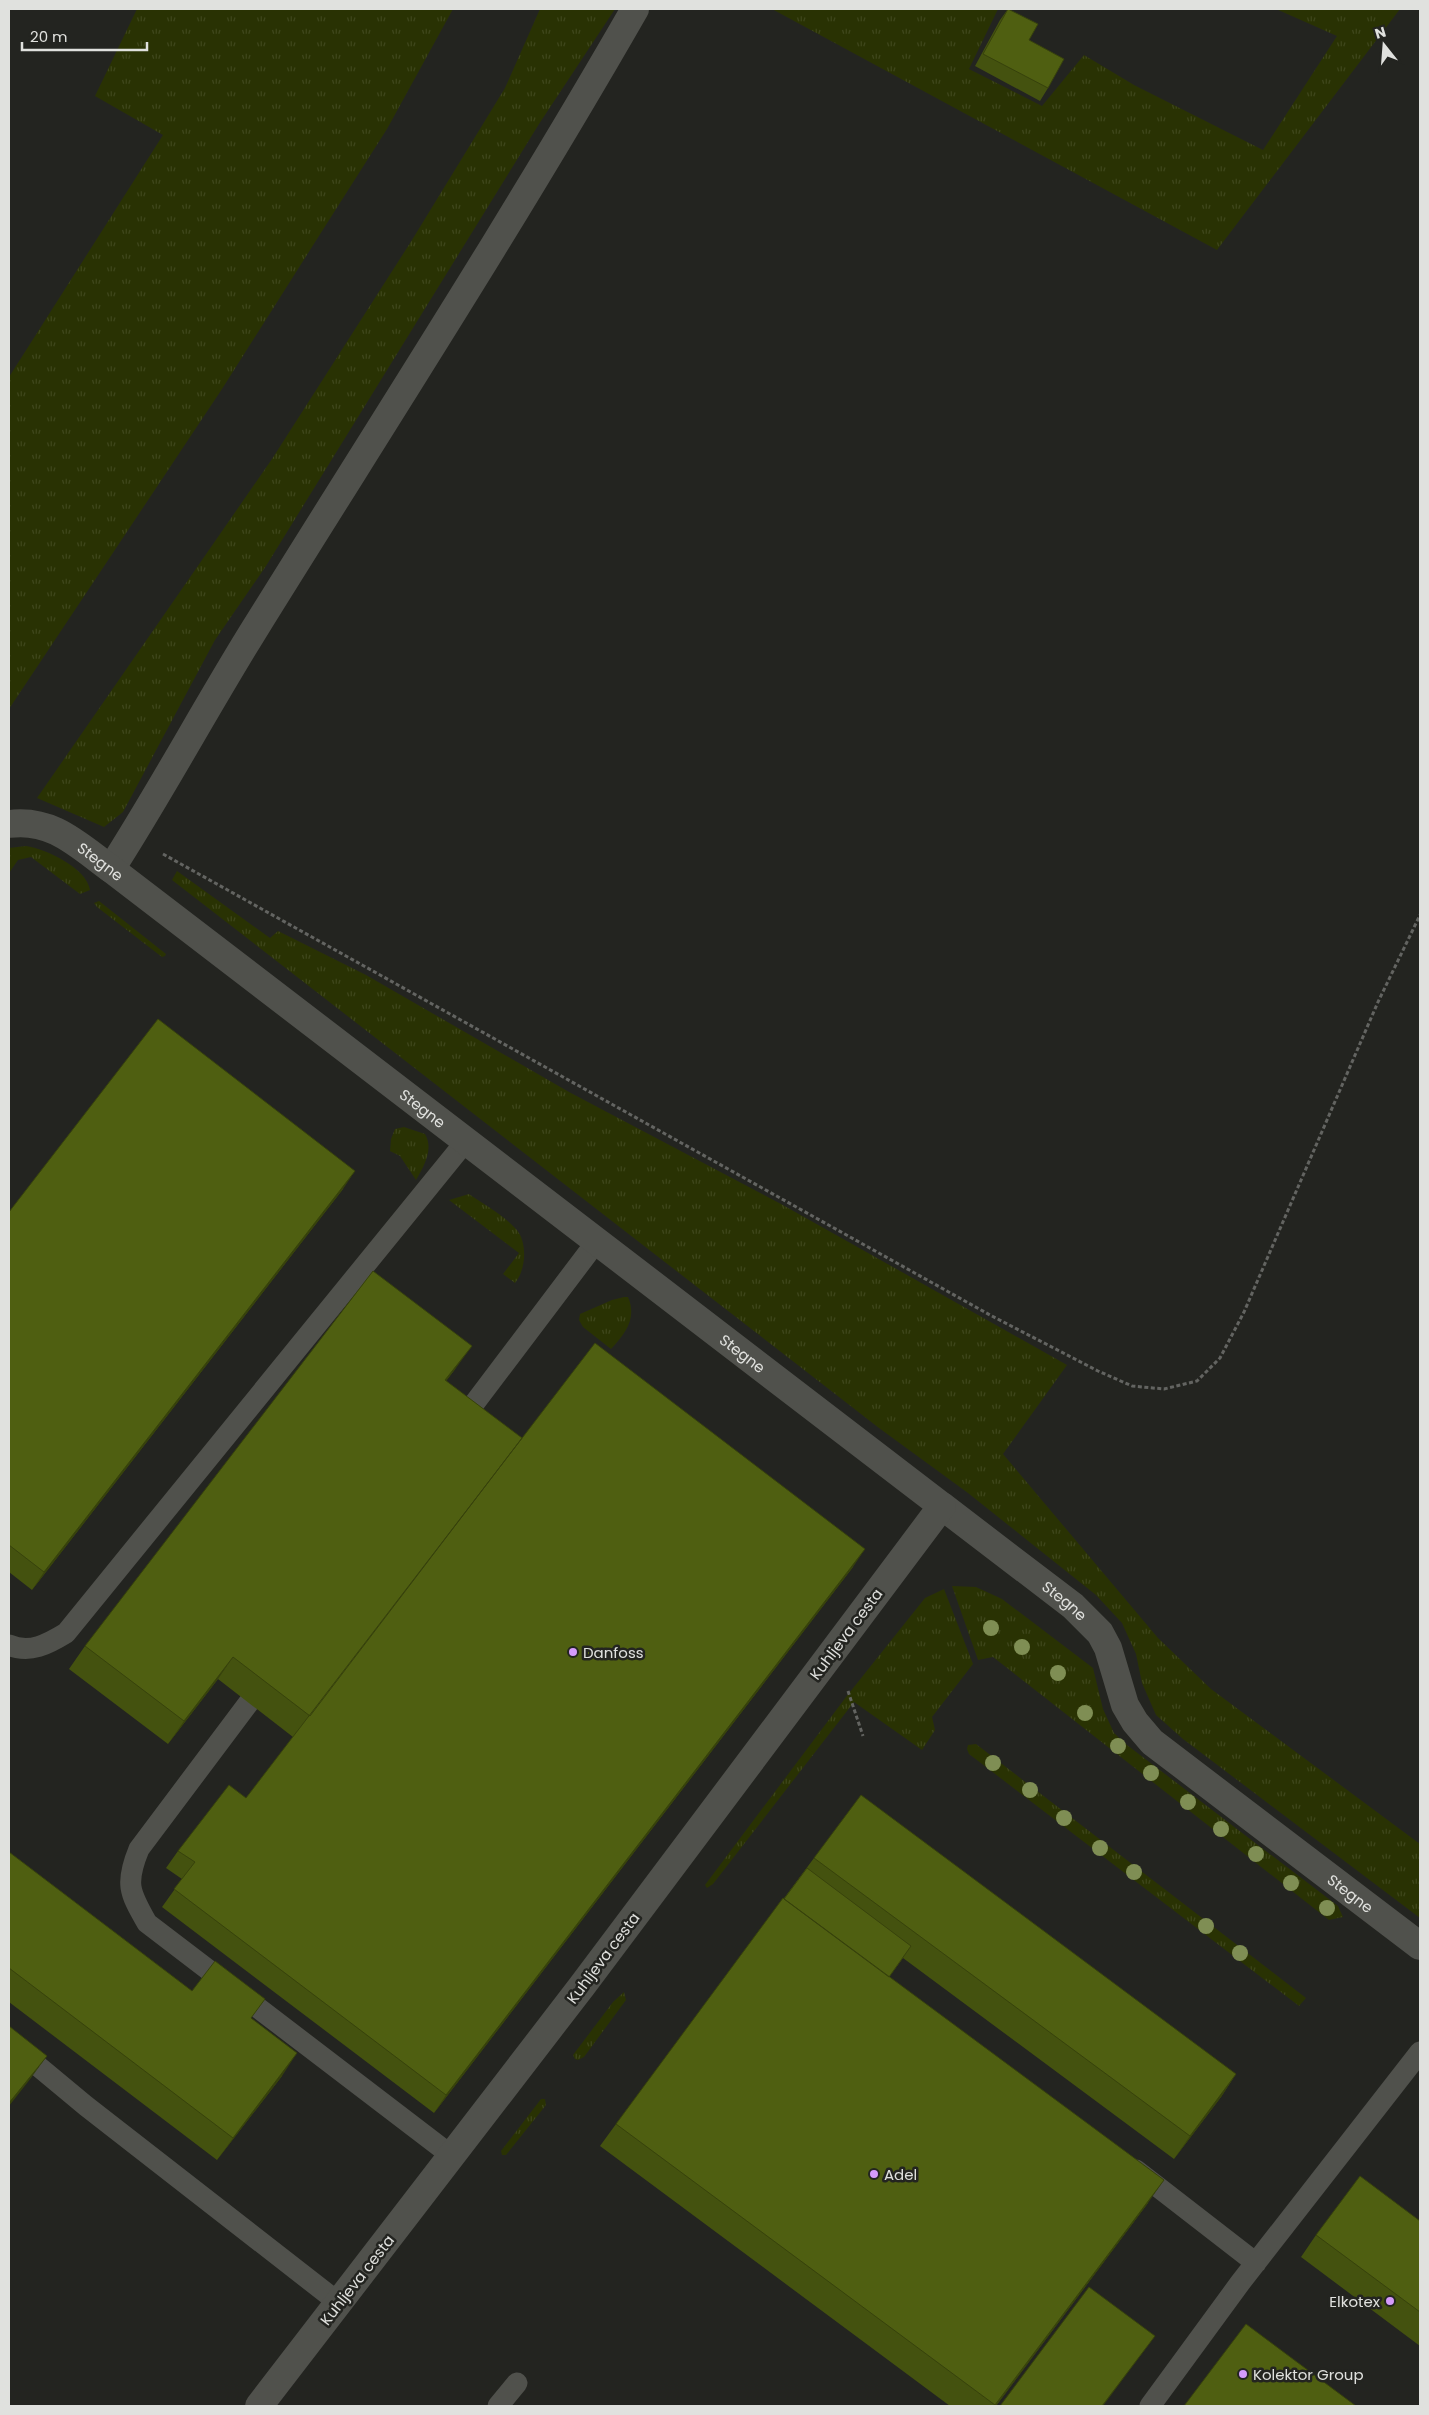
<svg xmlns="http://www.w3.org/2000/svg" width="1429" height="2415" viewBox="0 0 1429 2415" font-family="Poppins,sans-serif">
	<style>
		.grass { fill: url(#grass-tufts) }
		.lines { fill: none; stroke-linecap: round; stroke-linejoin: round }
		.path { stroke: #636461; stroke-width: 3; stroke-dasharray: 4 2.5; stroke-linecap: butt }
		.service { stroke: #50514c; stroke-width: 21 }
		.minor { stroke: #50514c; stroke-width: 28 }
		.tertiary { stroke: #50514c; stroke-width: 28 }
		.tree { fill: #7f8e54 }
		.wall { fill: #44520f }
		.shaded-wall { fill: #37420c }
		.building { fill: #4f5f11; stroke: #37420c }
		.poi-dot { fill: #d59bfb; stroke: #232420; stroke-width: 2 }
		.labels { text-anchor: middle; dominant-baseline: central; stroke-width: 5; stroke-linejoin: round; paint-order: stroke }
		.street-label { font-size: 15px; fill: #e0e1de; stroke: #232420 }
		.poi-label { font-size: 15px; fill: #e0e1de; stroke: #232420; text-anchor: start }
	</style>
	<defs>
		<pattern id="grass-tufts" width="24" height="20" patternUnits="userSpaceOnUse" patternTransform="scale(1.25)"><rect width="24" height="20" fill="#293203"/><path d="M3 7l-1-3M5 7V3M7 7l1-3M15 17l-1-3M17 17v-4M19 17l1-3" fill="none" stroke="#3e461b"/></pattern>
	</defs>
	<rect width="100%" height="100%" fill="#232420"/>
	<path class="grass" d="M137,9H453L387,129L324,228L222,389L9,709V377L163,135L95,96Z
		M540,9H615L539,124L266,566L215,640L123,812L104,827L37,798L272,459L412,240L505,88Z
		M772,9H998L969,69L1042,106L1084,55L1134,85L1263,150L1337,36L1276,9H1400L1217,250Z
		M26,846C46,849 87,868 90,890L80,894L31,857L18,860L9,873V848Z
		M177,871L270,938L278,931L366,975L569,1092L781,1204L1067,1365L1003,1454L1158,1638L1211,1689L1420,1844V1918L1183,1739L1156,1715L1142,1683L1136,1654L1122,1623L1096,1595L968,1493L879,1428L172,880Z
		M99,901L166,954L165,956L162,957L97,907L94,903Z
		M404,1127L425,1134C434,1149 424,1166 416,1180L400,1156L390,1151L391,1139L395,1129Z
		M469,1194C483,1204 505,1216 516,1229C528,1242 526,1270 515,1283L503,1274L519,1253L449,1200Z
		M624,1297H628C637,1318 626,1333 611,1349L583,1327L579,1320L580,1314L612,1300Z
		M952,1586L976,1587L1002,1599L1093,1668L1103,1709L1114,1733L1127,1745L1338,1906L1343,1917L1329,1920L993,1657L978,1660Z
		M944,1589L973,1664L932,1717L935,1730L922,1750L854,1702L713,1884L707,1888L705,1885L846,1697L925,1598Z
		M976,1744L1306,1998L1299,2006L969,1754L967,1749L968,1745Z
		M624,1992L626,2000L584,2057L578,2060L575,2059L573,2055L613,2002Z
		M541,2099H545L546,2105L506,2155H502L501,2151Z"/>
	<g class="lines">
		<path class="path" d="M163,854L990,1315L1098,1371L1132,1386L1164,1389L1197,1381L1220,1358L1244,1312L1378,1002L1420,915
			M848,1691L863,1736"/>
		<path class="service" d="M458,1425L597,1241
			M9,1645C30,1654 48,1644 66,1633L466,1141
			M265,1681L139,1849C125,1883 129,1892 147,1923L452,2156
			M9,2042L86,2106L339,2303
			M1136,2170L1256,2263
			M498,2406L517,2383
			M1150,2406L1240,2283L1420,2052"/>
		<g class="minor">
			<path d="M111,869C161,791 205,709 254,630C382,424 514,220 635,9"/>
			<path id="s1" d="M942,1506L1073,1606L1100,1633L1108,1648L1125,1705L1135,1722L1152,1742L1420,1946"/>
		</g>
		<path class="tertiary" id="s2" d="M9,824C52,818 78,845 111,869L942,1506L582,1986L259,2406"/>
	</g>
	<g class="tree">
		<circle cx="991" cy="1628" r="8"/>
		<circle cx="1022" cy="1647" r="8"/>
		<circle cx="1058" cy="1673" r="8"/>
		<circle cx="1085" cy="1713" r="8"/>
		<circle cx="1118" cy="1746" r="8"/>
		<circle cx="993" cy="1763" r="8"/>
		<circle cx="1151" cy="1773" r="8"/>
		<circle cx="1030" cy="1790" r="8"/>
		<circle cx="1188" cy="1802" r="8"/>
		<circle cx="1064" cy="1818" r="8"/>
		<circle cx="1221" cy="1829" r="8"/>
		<circle cx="1100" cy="1848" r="8"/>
		<circle cx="1256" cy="1854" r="8"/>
		<circle cx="1134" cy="1872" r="8"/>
		<circle cx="1291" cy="1883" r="8"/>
		<circle cx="1327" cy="1908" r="8"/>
		<circle cx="1206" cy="1926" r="8"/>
		<circle cx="1240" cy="1953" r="8"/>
	</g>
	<path class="wall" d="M1008,9L1029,40L1048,88L1040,101L975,66L1000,20Z
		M343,1189L32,1590L9,1572V1212Z
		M456,1368L446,1381L522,1438L853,1567L434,2113L162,1907L182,1879L166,1868L178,1851L246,1798L293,1737L218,1679L168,1744L69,1669L85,1646Z
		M9,1852L192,1991L252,2019L282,2076L217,2160L9,2002Z
		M814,1858L1236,2074L1221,2097L1174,2159L903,1958L889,1977L1148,2203L996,2406H950L600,2146L616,2124Z
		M1420,2221V2346L1301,2257L1316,2235Z"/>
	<path class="shaded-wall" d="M355,1171L343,1189L32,1590L44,1572Z
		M472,1346L456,1368L429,1403L445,1380Z
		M865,1549L853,1567L434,2113L446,2095Z
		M233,1657L218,1679L168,1744L184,1721Z
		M297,2053L282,2076L217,2160L233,2138Z
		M47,2056L31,2078L9,2106V2103Z
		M1236,2074L1221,2097L1174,2159L1190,2136Z
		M1164,2180L1148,2203L996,2406H995Z
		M1155,2336L1103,2406H1102Z"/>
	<path class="building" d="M1008,9L1038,24L1029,40L1064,59L1048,88L983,54Z
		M158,1019L355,1171L44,1572L9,1545V1212Z
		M373,1271L472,1346L445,1380L522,1438L310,1716L233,1657L184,1721L85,1646Z
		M595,1343L865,1549L446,2095L174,1889L195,1862L178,1851L229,1785L246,1798Z
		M861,1795L1236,2074L1190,2136L814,1858Z
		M9,1852L192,1991L215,1961L265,1999L251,2018L297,2053L233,2138L9,1968Z
		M807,1868L911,1946L889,1977L784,1899Z
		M783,1898L1164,2180L995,2405L616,2124Z
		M9,2026L47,2056L9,2103Z
		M1360,2176L1420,2221V2312L1316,2235Z
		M1089,2287L1155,2336L1102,2406H1000Z
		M1246,2324L1356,2406H1184Z"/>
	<g class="poi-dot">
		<circle cx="573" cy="1652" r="5"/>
		<circle cx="874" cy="2174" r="5"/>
		<circle cx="1390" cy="2301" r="5"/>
		<circle cx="1243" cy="2374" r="5"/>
	</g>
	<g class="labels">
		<g class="street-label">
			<text stroke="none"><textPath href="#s2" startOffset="102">Stegne</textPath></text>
			<text stroke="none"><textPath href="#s2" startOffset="508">Stegne</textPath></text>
			<text stroke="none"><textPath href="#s2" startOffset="911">Stegne</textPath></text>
			<text stroke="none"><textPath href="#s1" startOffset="155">Stegne</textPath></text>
			<text transform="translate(846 1634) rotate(-53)">Kuhljeva cesta</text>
			<text stroke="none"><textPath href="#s1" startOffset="575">Stegne</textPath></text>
			<text transform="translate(603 1958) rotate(-53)">Kuhljeva cesta</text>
			<text transform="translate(357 2280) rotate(-52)">Kuhljeva cesta</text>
		</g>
		<g class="poi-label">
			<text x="583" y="1652">Danfoss</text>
			<text x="884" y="2174">Adel</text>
			<text x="1380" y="2301" text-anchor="end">Elkotex</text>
			<text x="1253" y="2374">Kolektor Group</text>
		</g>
	</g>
	<rect width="1429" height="2415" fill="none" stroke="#e0e1de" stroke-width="20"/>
	<g transform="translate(1384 45) rotate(343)" stroke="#232420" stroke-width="4" paint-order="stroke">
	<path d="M0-4L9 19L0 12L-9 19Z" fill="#e0e1de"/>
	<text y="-8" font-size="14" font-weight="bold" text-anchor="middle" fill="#e0e1de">N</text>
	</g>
	<path d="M22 42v8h125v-8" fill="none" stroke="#e0e1de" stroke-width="2.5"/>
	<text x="30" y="42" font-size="15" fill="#e0e1de" stroke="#232420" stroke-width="4" paint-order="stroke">20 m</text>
</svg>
